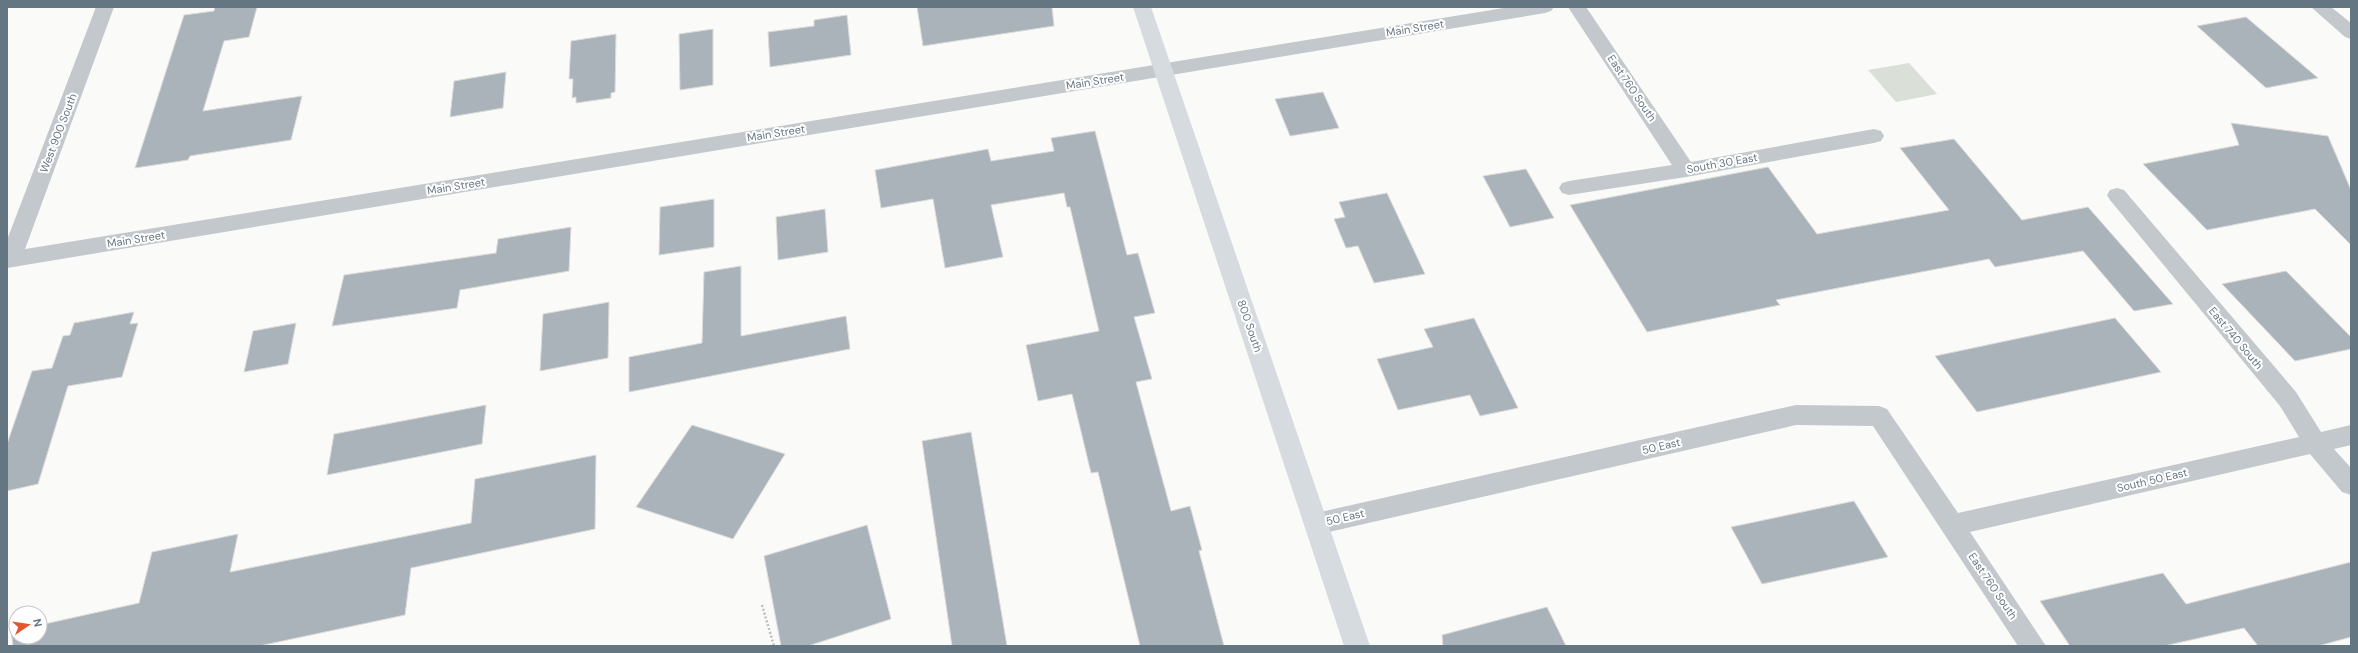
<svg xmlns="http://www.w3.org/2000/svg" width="2358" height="653" viewBox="0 0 2358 653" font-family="'DM Sans',sans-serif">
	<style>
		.green { fill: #dadfd7 }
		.building { fill: #aab3b9; stroke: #dcdcda }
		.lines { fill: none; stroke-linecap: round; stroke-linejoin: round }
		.path { stroke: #bbbfc2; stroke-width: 2.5; stroke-dasharray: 2 2; stroke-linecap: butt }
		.minor { fill: #c3c8cc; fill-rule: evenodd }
		.tertiary { fill: #c3c8cc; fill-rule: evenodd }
		.secondary { fill: #d6dbdf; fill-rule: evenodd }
		.labels { text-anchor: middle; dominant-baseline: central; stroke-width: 4; stroke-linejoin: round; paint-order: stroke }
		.street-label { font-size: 11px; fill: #657683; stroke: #fff }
	</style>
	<rect width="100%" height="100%" fill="#fafaf8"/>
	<path class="green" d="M1909,63L1937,94L1896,102L1868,70Z"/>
	<path class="building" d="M215,7H257L249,37L224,41L203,111L302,96L291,140L190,156L188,160L135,168L184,15L214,11Z
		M917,7H1052L1054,26L923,46Z
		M847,15L851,55L770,67L768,32L814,26V20Z
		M2246,17L2318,78L2266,88L2197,26Z
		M713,29V85L680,90L679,34Z
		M616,34L615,92L611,93V98L576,103V97L572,98L573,79H569L571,41Z
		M506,72L503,108L450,117L454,81Z
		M1323,92L1339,128L1290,136L1275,99Z
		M2231,123L2328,136L2351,190V245L2315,209L2207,230L2143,164L2239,145Z
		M1095,131L1127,255L1138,253L1155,313L1134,317L1152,379L1136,382L1171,511L1190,506L1202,550L1199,551L1224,646H1140L1098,472L1091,473L1072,394L1038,401L1026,345L1099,331L1070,207H1067L1064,193L991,205L1003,257L945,268L933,199L881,208L875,170L988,149L991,161L1054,151L1051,138Z
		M1954,139L2022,220L2088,207L2173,304L2134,311L2083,251L1995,267L1989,259L1776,300L1780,305L1647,332L1570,205L1768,167L1817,234L1949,210L1900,148Z
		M1526,169L1554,218L1510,227L1483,176Z
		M1387,193L1425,274L1374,283L1358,246L1346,248L1334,219L1345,217L1339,202Z
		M714,199V247L659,255L660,207Z
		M825,209L828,252L778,260L776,217Z
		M571,227L569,271L460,290L457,308L332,326L344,275L496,253L498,239Z
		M741,266V336L846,316L850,349L629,392V357L702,343L704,272Z
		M2286,271L2351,337V349L2295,361L2222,284Z
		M609,302L608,358L540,371L543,314Z
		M134,312L130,324L138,323L122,377L68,386L38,484L7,491V444L32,371L52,368L63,336L70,335L74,323Z
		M1474,318L1518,408L1480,416L1470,395L1398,410L1377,359L1433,347L1424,329Z
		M2115,318L2161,372L1977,412L1935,356Z
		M296,323L288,364L244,372L253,331Z
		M486,405L482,444L327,475L334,434Z
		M692,425L785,454L733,539L636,507Z
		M971,432L1007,646H952L922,441Z
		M596,455L595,529L411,568L405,615L259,646H13L11,631L16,630V637H40V625L139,603L152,552L238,534L230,572L471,523L475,479Z
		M1854,501L1888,557L1762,584L1731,527Z
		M867,525L891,619L808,646H781L764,556Z
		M2351,562V637L2318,646H2258L2244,628L2164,646H2070L2040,601L2163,573L2186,604Z
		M1547,607L1566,646H1443L1442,635Z"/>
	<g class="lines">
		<path class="path" d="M762,605L774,646"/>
		<path class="minor" d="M96,7H114L21,260L17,266L7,267V240Z
			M1568,7H1586L1691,162L1874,129L1881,131L1884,136L1881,141L1874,143L1686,177L1569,195L1562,193L1559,188L1562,183L1569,181L1672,165Z
			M2311,7H2331L2351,23V39L2345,37Z
			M2117,188L2124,190L2296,392L2321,432L2351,425V445L2334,449L2351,468V495L2342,492L2310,454L1970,532L2046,646H2018L1873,426L1796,425L1316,535L1307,532L1304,524L1307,516L1316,513L1796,405L1879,406L1887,409L1958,513L2299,437L2280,406L2110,200L2107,195L2110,190Z"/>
		<path class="tertiary" d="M1510,7H1554L1551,11L1545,13L7,268V252Z"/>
		<path class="secondary" d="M1133,7H1151L1370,646H1344Z"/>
	</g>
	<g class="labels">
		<g class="street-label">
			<text transform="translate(1415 28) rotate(-9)">Main Street</text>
			<text transform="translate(1095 81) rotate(-9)">Main Street</text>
			<text transform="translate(1632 88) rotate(56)">East 760 South</text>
			<text transform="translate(58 133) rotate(-69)">West 900 South</text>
			<text transform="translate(776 133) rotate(-9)">Main Street</text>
			<text transform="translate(1722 163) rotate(-10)">South 30 East</text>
			<text transform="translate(456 186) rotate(-9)">Main Street</text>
			<text transform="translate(136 239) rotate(-9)">Main Street</text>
			<text transform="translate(1250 326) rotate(71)">800 South</text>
			<text transform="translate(2236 338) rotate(50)">East 740 South</text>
			<text transform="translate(1661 446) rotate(-13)">50 East</text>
			<text transform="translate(2152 480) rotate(-13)">South 50 East</text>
			<text transform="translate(1345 517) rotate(-13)">50 East</text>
			<text transform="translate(1993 586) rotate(56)">East 760 South</text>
		</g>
	</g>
	<rect width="2358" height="653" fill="none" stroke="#657683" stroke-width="16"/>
	<g transform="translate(28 625) rotate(77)"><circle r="19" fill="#ffffff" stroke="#c1c8cd"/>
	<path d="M0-3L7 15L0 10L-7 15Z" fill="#e4572e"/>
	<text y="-6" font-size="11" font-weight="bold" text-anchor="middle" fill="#657683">N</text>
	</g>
</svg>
